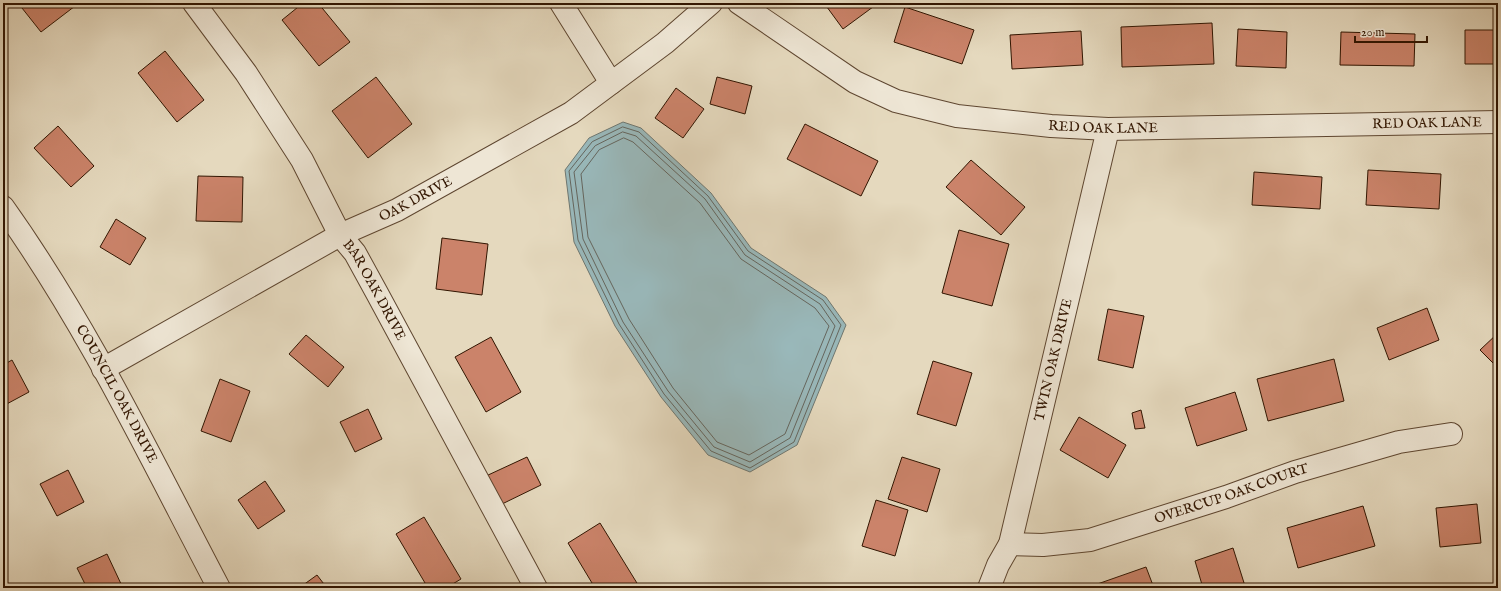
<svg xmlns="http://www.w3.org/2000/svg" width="1501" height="591" viewBox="0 0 1501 591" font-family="'IM FELL English',serif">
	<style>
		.water { fill: #99b8ba; stroke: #6f7770 }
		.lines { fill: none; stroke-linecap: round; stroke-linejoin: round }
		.shore { stroke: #65665e; stroke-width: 1 }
		.building { fill: #cb836a; stroke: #311501 }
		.minor-casing { stroke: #5e4630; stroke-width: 24 }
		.minor { stroke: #eee6d5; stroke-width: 22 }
		.labels { text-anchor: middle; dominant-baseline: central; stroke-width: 3; stroke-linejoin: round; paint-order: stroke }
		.street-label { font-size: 14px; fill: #311501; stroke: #eee6d5 }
	</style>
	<rect width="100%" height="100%" fill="#e5d9be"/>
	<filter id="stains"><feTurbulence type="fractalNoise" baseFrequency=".005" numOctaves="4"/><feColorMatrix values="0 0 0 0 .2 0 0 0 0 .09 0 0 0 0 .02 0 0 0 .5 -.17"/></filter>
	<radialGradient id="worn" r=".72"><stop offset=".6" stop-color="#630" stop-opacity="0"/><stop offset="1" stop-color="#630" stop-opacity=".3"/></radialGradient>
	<path class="water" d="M623,122L641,128L711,193L751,248L826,297L846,325L797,445L750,472L708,455L661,397L615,326L574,242L565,170L589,138Z"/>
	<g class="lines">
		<path class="shore" d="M623,127L639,132L708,196L748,251L823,300L841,325L794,442L750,468L711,451L664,394L619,324L578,240L569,171L592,142Z
			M623,132L636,136L705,199L745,255L820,304L835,326L790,438L750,462L714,447L668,391L623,322L583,239L574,172L595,146Z
			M624,138L633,142L700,203L741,259L815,308L829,326L785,434L749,455L717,442L673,388L629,319L588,237L581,174L599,150Z"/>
	</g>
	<path class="building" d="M18,3H79L41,32Z
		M303,3H318L350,42L319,66L282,20Z
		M824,3H877V4L843,29Z
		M905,7L974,30L962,64L894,42Z
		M1212,23L1214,64L1122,67L1121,27Z
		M1238,29L1287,32L1286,68L1236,66Z
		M1465,30H1498V64H1465Z
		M1081,31L1083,65L1012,69L1010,35Z
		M1341,32L1415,34L1414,66L1340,65Z
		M165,51L204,100L177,122L138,73Z
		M376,77L412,124L368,158L332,111Z
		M717,77L752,86L745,114L710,104Z
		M676,88L704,109L683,138L655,118Z
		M805,124L878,161L861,196L787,159Z
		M58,126L94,166L71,187L34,148Z
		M971,160L1025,207L1001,235L946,187Z
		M1368,170L1441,174L1439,209L1366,205Z
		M1254,172L1322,177L1320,209L1252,205Z
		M198,176L243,177L242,222L196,221Z
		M116,219L146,238L130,265L100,247Z
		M959,230L1009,244L992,306L942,293Z
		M442,238L488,244L482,295L436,289Z
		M1427,308L1439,340L1389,360L1377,328Z
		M1108,309L1144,316L1133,368L1098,360Z
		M1498,333V368L1480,350Z
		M306,335L344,367L328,387L289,354Z
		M491,337L521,392L486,412L455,357Z
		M1334,359L1344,401L1268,421L1257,379Z
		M12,360L29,392L3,406V365Z
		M933,361L972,373L956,426L917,414Z
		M220,379L250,391L231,442L201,431Z
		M1235,392L1247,430L1197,446L1185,408Z
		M368,409L382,439L355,452L340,422Z
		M1141,410L1145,428L1135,429L1132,413Z
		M1079,417L1126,445L1108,478L1060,450Z
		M527,457L541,485L500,505L486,476Z
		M902,457L940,469L927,512L888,499Z
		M68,470L84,502L57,516L40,484Z
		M265,481L285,511L258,529L238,500Z
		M876,500L908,510L895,556L862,546Z
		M1477,504L1481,543L1440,547L1436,508Z
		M1363,506L1375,546L1298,568L1287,528Z
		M424,517L461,579L446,588H428L396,534Z
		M600,523L640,588H595L568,543Z
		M1233,548L1245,586L1239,588H1203L1195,561Z
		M107,554L122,586L119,588H87L77,568Z
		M1146,567L1154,588H1086Z
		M317,575L327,588H299Z
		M876,584L910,588H876Z"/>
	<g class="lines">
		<g class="minor-casing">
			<g id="minor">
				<path id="s1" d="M194,3L246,73L302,160L340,235L355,253L378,295L536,588"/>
				<path d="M561,3L611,83"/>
				<path id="s2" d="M739,3L855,82L896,101L957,116L1051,126L1108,129L1498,122"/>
				<path id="s3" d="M3,207C88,326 151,459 219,588"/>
				<path id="s4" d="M103,369L340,235L397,210L571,113L665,43L711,3"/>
				<path id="s5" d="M1010,544L1043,545L1090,540L1226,497L1295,472L1399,442L1451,434"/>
				<path id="s6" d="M989,588L998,565L1010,544L1108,129"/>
			</g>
		</g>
		<use href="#minor" class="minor"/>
	</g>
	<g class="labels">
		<g class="street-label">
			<text stroke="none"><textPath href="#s2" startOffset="719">RED OAK LANE</textPath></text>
			<text stroke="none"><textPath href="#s2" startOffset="395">RED OAK LANE</textPath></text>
			<text stroke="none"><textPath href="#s4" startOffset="356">OAK DRIVE</textPath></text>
			<text stroke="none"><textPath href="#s1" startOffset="340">BAR OAK DRIVE</textPath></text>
			<text stroke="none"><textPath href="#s6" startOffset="238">TWIN OAK DRIVE</textPath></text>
			<text stroke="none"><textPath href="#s3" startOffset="219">COUNCIL OAK DRIVE</textPath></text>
			<text stroke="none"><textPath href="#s5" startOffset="229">OVERCUP OAK COURT</textPath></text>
		</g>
	</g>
	<rect width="1501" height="591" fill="none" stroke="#e5d9be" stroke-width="16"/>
	<rect x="4" y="4" width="1493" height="583" fill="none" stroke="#311501" stroke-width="2"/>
	<rect x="8" y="8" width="1485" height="575" fill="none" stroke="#311501"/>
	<path d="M1355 36v6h72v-6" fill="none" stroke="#311501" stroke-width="2"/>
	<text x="1361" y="36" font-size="12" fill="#311501" stroke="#eee6d5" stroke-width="3" paint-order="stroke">20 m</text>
	<rect width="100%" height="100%" filter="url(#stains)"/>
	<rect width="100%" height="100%" fill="url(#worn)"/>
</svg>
